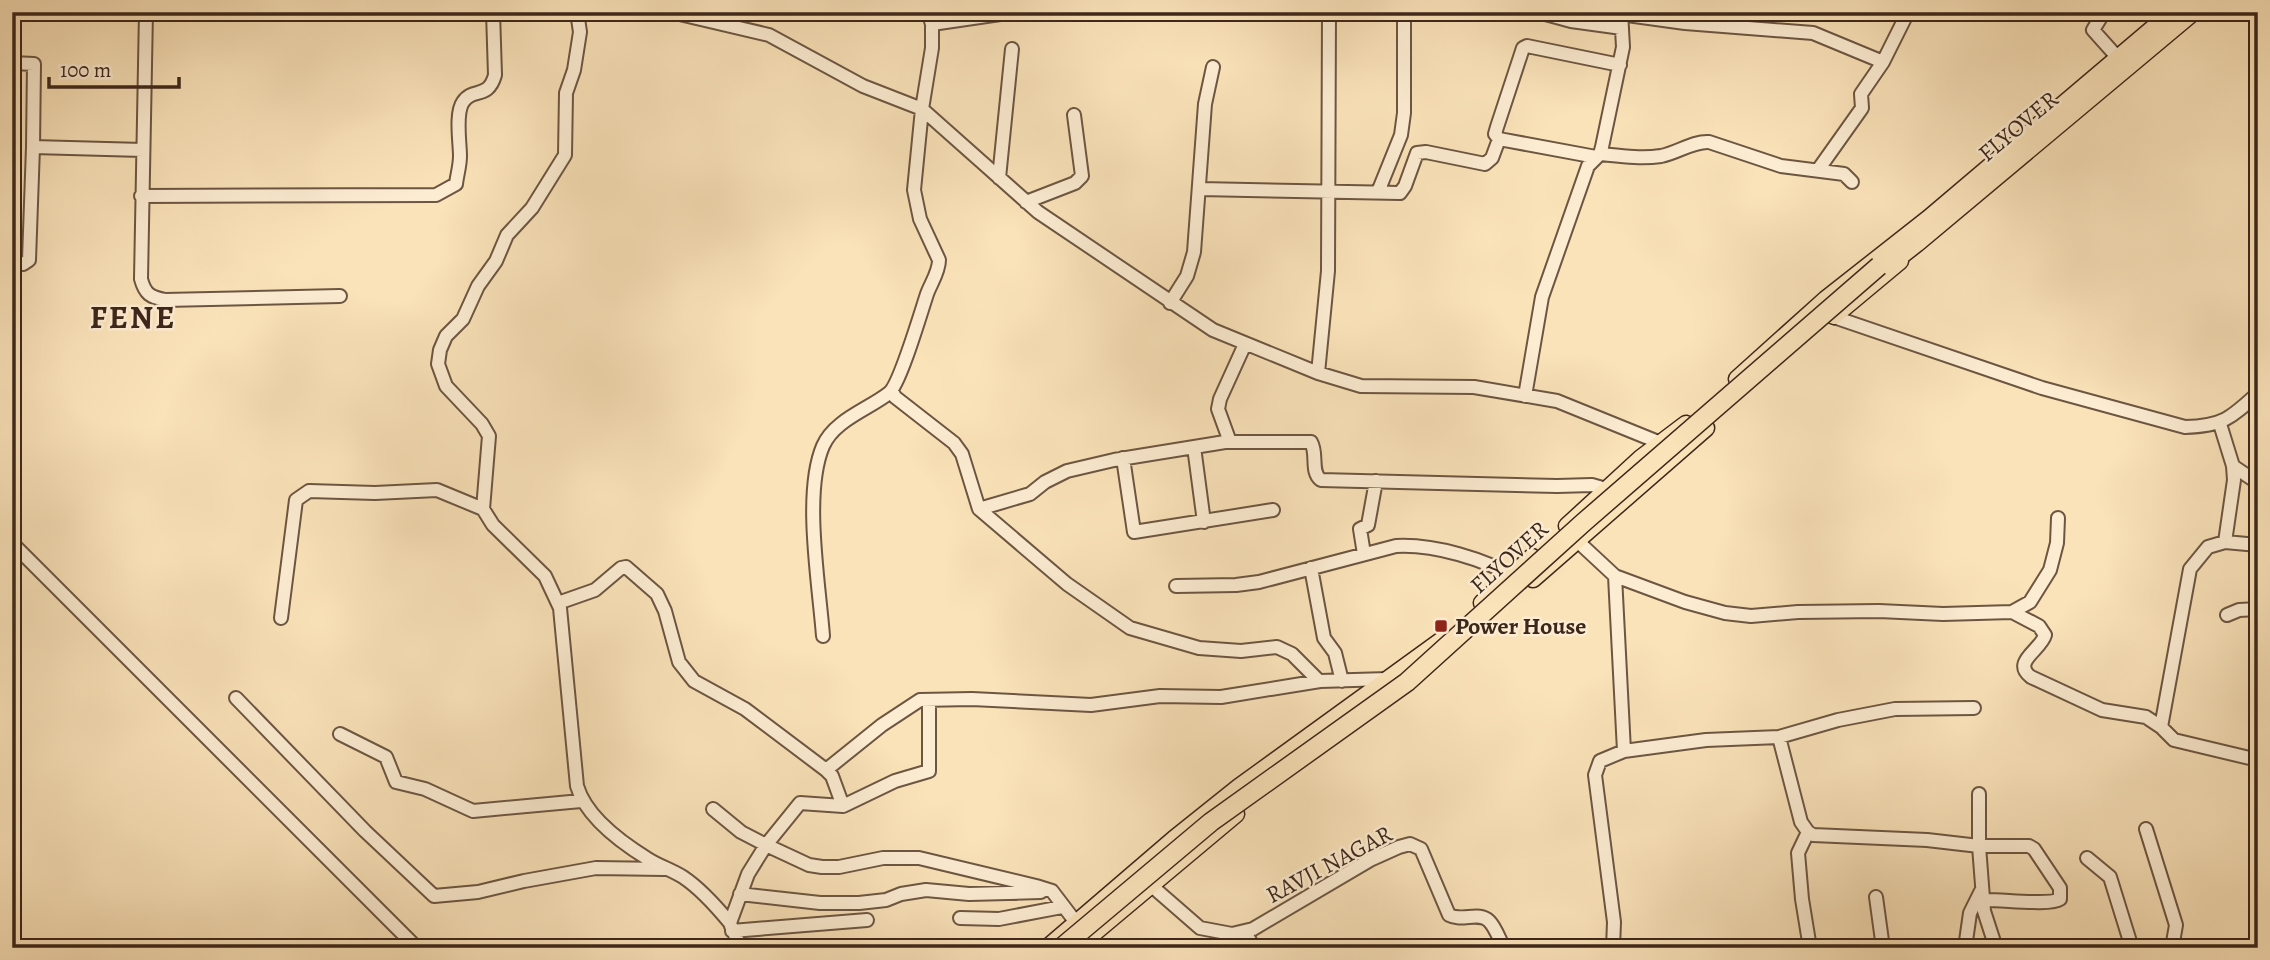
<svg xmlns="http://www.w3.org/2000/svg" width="2270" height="960" viewBox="0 0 2270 960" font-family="Alegreya,serif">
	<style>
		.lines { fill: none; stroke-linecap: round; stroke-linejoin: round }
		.minor-casing { stroke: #6c5642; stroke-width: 16 }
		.major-casing { stroke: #3d271b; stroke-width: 19 }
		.highway-casing { stroke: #3d271b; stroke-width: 21 }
		.minor { stroke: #fcecd2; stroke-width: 12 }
		.major { stroke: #fae2b9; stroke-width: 16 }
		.highway { stroke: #fae2b9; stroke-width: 18 }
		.highway-bridge-casing { stroke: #3d271b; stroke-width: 21; stroke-linecap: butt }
		.highway-bridge { stroke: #fae2b9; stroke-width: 18 }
		.poi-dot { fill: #8f2418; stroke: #fcecd2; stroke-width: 2.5 }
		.labels { text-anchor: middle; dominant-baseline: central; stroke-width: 5; stroke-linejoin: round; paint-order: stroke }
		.street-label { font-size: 24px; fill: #3d271b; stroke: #fcecd2 }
		.poi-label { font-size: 24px; font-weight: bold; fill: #3d271b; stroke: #fcecd2; text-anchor: start }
		.district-label { font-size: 32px; font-weight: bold; letter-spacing: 2px; fill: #3d271b; stroke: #fcecd2 }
	</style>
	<rect width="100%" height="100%" fill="#fae2b9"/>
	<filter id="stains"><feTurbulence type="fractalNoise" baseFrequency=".00286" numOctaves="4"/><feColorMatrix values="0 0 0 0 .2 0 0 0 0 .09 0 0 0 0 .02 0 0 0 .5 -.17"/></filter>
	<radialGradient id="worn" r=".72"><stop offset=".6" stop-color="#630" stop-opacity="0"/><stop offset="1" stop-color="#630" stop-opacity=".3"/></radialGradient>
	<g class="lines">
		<g class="minor-casing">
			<path id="minor" d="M146,12L141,279C145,294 150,297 165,300L340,296
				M671,12L769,35L863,86L922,109L1038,212L1213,330L1318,373L1361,386L1474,387L1557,401L1668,446
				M1538,12L1571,21L1622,28
				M2104,12L2093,30L2118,58
				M1620,14L1685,23L1813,33L1883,62
				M932,24L1014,12
				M12,63L34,64L33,147
				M1600,154C1620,156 1641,159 1661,156C1677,153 1693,141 1709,142L1781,166L1844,174L1852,182
				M1596,157L1499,139L1495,134L1497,127L1523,48L1527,46L1620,65
				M1818,170L1862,108L1861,94L1883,62L1908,12
				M999,178L1012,49
				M1200,189L1400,193L1405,186L1417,153L1426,152L1485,164L1492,158L1499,139
				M1378,192L1401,135L1404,113V12
				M141,196L436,195L456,184C457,175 460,166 460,156C460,143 455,113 463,102C473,87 488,100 495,75L493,12
				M1026,202L1075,183L1082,176L1074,115
				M12,264H23L29,260L33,147L143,150
				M1170,303L1187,276L1194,252L1205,104L1213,67
				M1828,315L2042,388L2185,427C2223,426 2231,418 2258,393
				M1318,373L1328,271L1329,12
				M892,391L895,397L954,443L962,454L979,509L1067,584L1130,628L1199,648L1241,651L1277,647L1292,654L1319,681
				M1525,396L1542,297L1588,166L1600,154L1602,147L1623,47L1621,12
				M2220,424L2233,466L2234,480L2225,542L2258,545
				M1230,442L1218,409L1220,399L1245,344
				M1194,447L1204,522
				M1123,458L1134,532L1273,510
				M2233,466L2258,483
				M483,509L489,436L482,424L446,386L438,364L440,350L446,336L463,319L478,286L496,261L507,235L532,208L565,155L566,93L574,70L580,32L577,12
				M979,509L1030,494L1045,482L1067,471L1114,460L1225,442H1311C1318,454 1310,472 1321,480L1557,486L1592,485L1613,491
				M1572,536L1615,576L1624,751
				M12,543L417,948
				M1364,554L1360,529L1368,525L1376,481
				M1311,568L1324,638L1335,653L1342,681
				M1615,576L1685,602L1725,613L1751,616L1798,612L1879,611L1943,614L2012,612L2030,602L2050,570L2057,543L2058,518
				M1176,586L1236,585L1259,582L1396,546C1434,544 1485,559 1518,579
				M558,603L595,590L621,568L626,567L657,594L665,611L679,662L694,681L745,709L826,770
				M2012,612L2039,626L2045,635C2041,650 2011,662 2031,677L2102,710L2146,717L2161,727L2174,740L2258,760
				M2227,615L2239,610L2258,609
				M281,618L296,500L309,491L375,493L437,490L483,509L493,525L545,576L560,608L577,786C586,817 622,843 648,859C659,866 672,870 683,877C701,889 716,906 730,923L748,874L766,845L741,832L713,809
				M823,636C819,583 803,493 823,446C834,420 869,409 889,393C900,384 921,312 927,294C931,283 939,272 939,260L920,219L914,190L922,109L932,48V24L928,12
				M236,698L365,831L434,896L478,892L524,881L596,868L664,869
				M2161,727L2190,569L2208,547L2225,542
				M340,734L386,757L396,782L425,789L473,811L581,801
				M1779,737L1838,720L1895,709L1974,708
				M1979,794V846H2029L2034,849L2060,888V899C2050,906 2000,899 1982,900
				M843,806L895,781L929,771V700
				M2146,829L2176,925L2172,948
				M1808,832L1798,853L1802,899L1810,948
				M2087,858L2110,877L2132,948
				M1146,881L1200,928L1232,934L1253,929L1370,860L1399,847L1410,844L1421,849L1449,915C1462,922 1479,911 1489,921C1496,928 1499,939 1504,948
				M740,894L820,903H859L886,900L901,894L926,890L969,894L1041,892
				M1876,897L1883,948
				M960,918L999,919L1062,907
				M731,926L741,948
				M1081,929L1052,891L1036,886L919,858H883L839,867H822L809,865L766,845L800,803L843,806L832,776L826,770L882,725L920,700L972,699L1091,705L1160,696L1221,697L1320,681L1388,679
				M732,931L867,920
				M1245,932L1254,948
				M1613,945L1643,948
				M1613,948L1614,922L1595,775L1600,761L1624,751L1706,740L1779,737L1801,822L1808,832L1813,835L1927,840L1979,846L1984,911L1996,948
				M1965,948L1970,913L1981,891"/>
		</g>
		<g class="major-casing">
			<path id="major" d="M1834,316L1900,261
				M1737,379L1826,299L1929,218L2172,12
				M1567,526L1641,458L1686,424
				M1533,579L1706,428
				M1482,603L1532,557
				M1047,948L1174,839L1239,787L1442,640
				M1076,948L1236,814"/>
		</g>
		<g class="highway-casing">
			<path id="highway" d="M1879,266L1889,264L1916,243L2192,12"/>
		</g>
		<use href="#minor" class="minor"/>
		<use href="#major" class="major"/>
		<use href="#highway" class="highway"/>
		<g class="highway-bridge-casing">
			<path id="highway-bridge" d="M1061,948L1211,822L1407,682L1584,522L1879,266"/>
		</g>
		<use href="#highway-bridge" class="highway-bridge"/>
	</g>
	<rect class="poi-dot" x="1434" y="619" width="14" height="14" rx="3.5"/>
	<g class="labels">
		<g class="street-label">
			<text transform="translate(2018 126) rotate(-40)">FLYOVER</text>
			<text transform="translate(1509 557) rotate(-42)">FLYOVER</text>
			<text transform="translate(1329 864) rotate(-28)">RAVJI NAGAR</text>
		</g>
		<g class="poi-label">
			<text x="1455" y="626">Power House</text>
		</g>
		<g class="district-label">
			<text x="133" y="317">FENE</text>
		</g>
	</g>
	<rect width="2270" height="960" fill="none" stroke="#fae2b9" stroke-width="42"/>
	<rect x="14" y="14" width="2242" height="932" fill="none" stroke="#3d271b" stroke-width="3.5"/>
	<rect x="21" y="21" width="2228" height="918" fill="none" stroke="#3d271b" stroke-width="2"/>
	<path d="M49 77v10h130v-10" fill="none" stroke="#3d271b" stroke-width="3.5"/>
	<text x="60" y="77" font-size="21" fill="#3d271b" stroke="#fcecd2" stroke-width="5" paint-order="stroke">100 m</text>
	<rect width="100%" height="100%" filter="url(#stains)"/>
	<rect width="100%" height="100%" fill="url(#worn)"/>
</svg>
